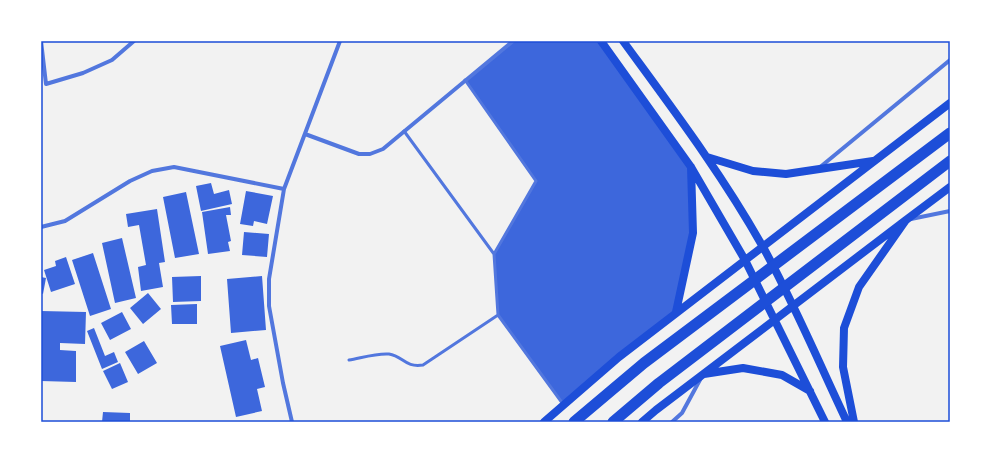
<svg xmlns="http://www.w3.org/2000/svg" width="991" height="463" viewBox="0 0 991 463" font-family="'Roboto Condensed',sans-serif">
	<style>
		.building { fill: #3d67dc }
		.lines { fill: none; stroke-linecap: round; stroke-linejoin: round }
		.service { stroke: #5277de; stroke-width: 3 }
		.minor { stroke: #5277de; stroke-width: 4 }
		.secondary { stroke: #1d4ed8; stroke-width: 8 }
		.trunk { stroke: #1d4ed8; stroke-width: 11 }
		.neatline { fill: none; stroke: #1d4ed8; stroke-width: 1.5 }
	</style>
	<rect width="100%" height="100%" fill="#f2f2f2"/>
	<path class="building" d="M513,41H601L691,167L693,233L676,312L564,405L498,315L494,254L536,181L465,80Z
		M211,183L214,194L229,190L232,204L201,211L196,186Z
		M246,191L273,196L267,224L254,221L253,226L240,224Z
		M186,192L199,254L175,258L163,197Z
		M230,207L231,215H226L231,241L228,242L230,251L208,254L202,212Z
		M157,209L165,262L159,263L163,287L141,291L138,267L146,265L139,225L128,227L126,214Z
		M244,232L269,234L267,257L242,255Z
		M122,238L136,298L115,303L102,243Z
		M93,253L111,309L90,316L72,260Z
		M66,257L75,284L51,292L44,270L56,266L55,261Z
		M201,276V301L173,302L172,277Z
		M262,276L266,330L231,333L227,279Z
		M41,277L46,278L43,294L41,293Z
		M148,293L161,309L143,324L130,308Z
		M197,304V324H172L171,305Z
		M41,311L86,312L85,344L60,343V350L76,351V382L41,381Z
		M122,312L131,329L110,340L101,323Z
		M94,328L105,356L114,352L118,362L102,369L87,331Z
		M246,340L251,360L258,358L265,387L257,389L262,411L236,417L220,346Z
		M144,341L157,363L138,374L125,352Z
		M120,363L128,382L112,389L103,371Z
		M103,412L130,413V422H102Z"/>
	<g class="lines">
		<path class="service" d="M465,80L536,181L494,254L498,315L563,404
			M404,131L494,254
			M349,360C361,358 376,353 389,354C403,356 405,368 423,365L498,315"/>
		<path class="minor" d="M41,41L46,84L83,73L112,60L134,41
			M305,134L359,154H370L383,149L513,41
			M819,168L950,60
			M911,219L950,211
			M41,227L65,221L130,181L152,171L174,167L284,189
			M292,422L283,383L269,306V279L284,189L340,41
			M672,422L682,413L701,378"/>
		<path class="secondary" d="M601,41L691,167L745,260L825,422
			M623,41C672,108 722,174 763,247C794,303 819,363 847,422
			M707,157L753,171L786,174L873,161
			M676,312L693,233L691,167
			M704,374L743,368L782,375L810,391
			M544,422L619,357L950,103
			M642,422L656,410L906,220
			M854,422L843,367L844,328L859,287L906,220L950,187"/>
		<path class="trunk" d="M574,422L644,363L950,133
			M613,422L659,383L950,161"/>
	</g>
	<rect width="991" height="463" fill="none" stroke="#ffffff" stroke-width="84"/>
	<rect x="42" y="42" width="907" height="379" class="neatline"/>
</svg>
